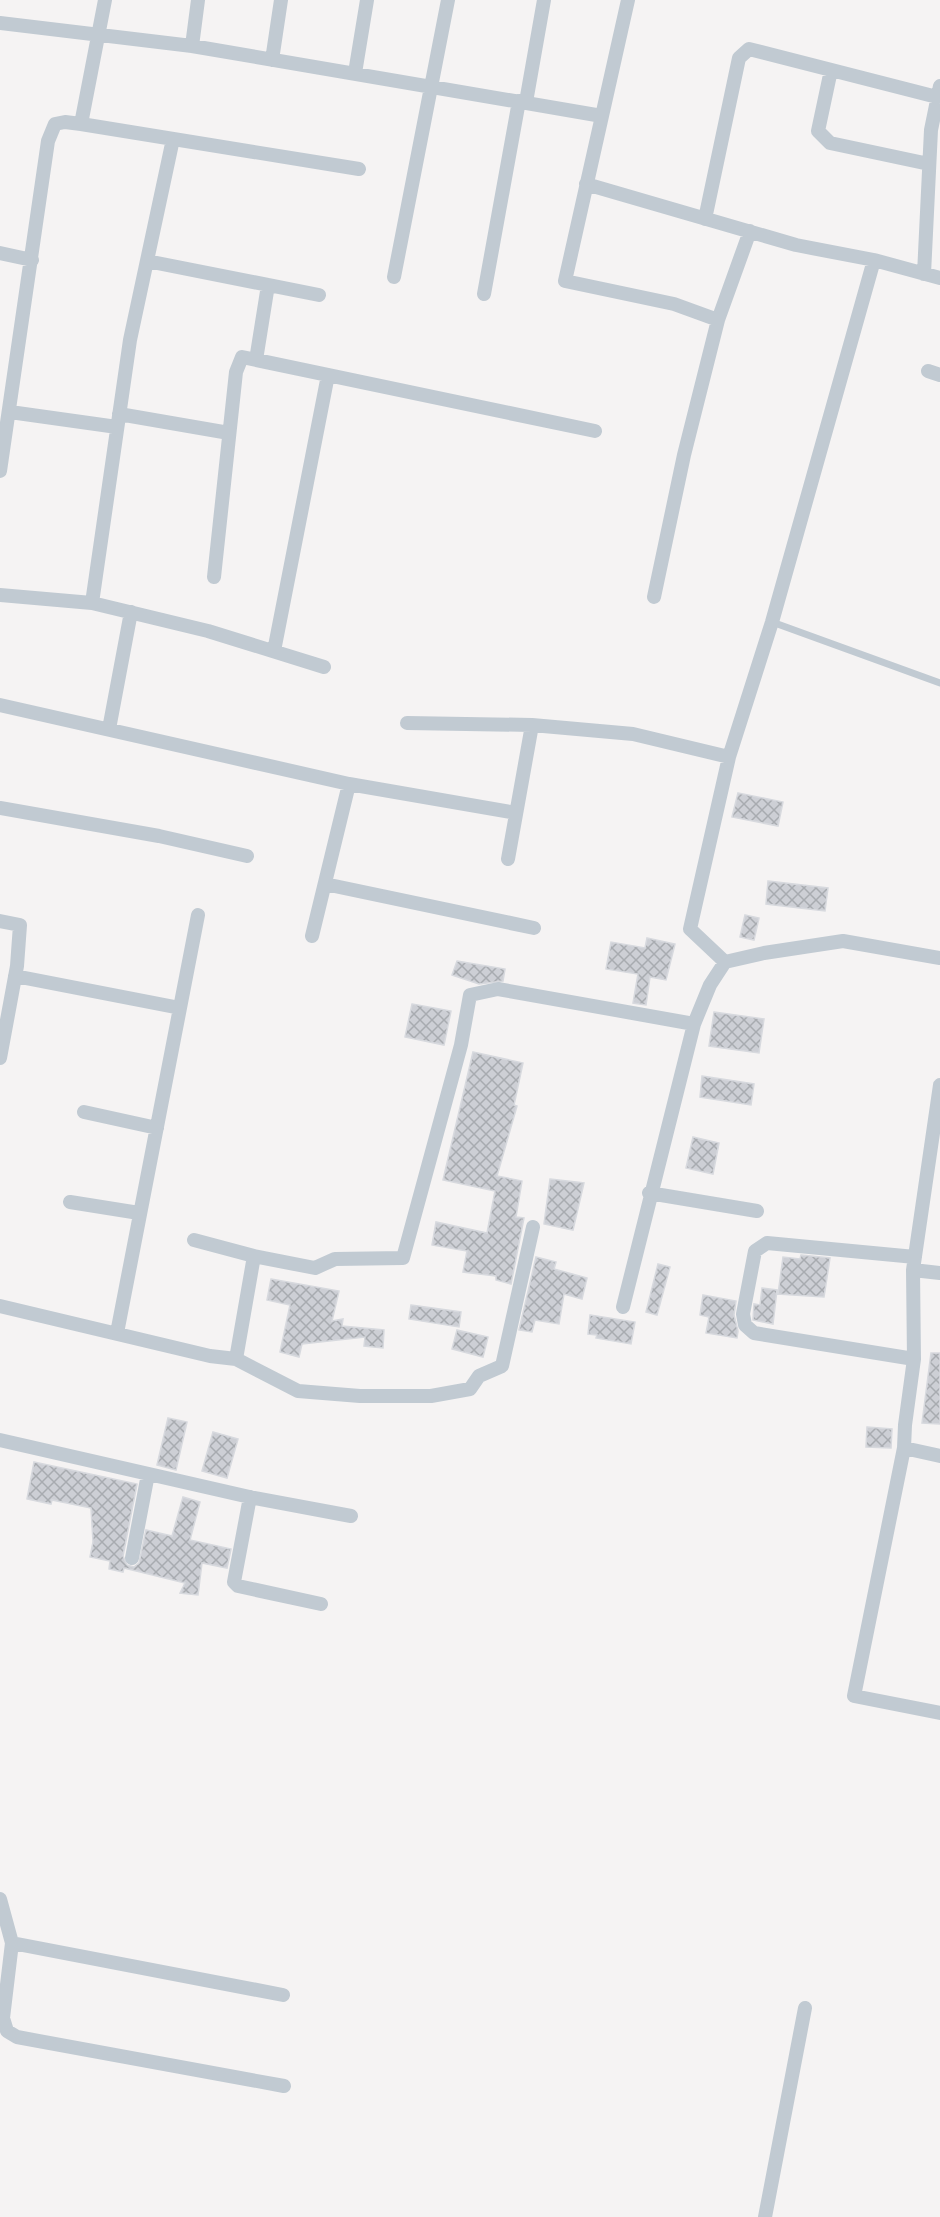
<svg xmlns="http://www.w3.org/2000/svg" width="940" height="2217" viewBox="0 0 940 2217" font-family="'DejaVu Sans',sans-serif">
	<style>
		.building { fill: url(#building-cross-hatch); stroke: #d7d9de; stroke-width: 1.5 }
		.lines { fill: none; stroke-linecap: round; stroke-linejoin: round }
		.service { stroke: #c1cad2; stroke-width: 7 }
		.minor { stroke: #c1cad2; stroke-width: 14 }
	</style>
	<defs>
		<pattern id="building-cross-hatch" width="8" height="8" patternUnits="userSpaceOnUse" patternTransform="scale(1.5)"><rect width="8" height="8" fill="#cdcfd5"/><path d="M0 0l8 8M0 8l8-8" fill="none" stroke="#a8abb0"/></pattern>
	</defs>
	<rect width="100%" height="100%" fill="#f5f3f3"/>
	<path class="building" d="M738,793L783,802L778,826L732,817Z
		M768,881L828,888L825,911L766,904Z
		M745,915L759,918L754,940L740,937Z
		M647,938L675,944L666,980L650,977L646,1005L633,1003L638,974L606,969L611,942L645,948Z
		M457,961L505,969L503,981L479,984L452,975Z
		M412,1004L451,1011L444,1045L405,1037Z
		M714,1012L764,1019L759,1053L709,1046Z
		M473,1052L523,1063L514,1105L517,1106L497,1176L522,1181L516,1217L524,1218L511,1284L496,1280V1276L463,1272L467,1251L432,1245L436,1222L487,1233L495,1191L443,1180Z
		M702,1076L754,1084L751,1105L700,1097Z
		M693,1137L719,1143L713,1174L686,1168Z
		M550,1179L584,1183L573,1230L544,1224Z
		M801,1255L830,1258L824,1297L778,1294L783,1257L800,1259Z
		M536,1257L556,1262L554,1269L587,1278L582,1299L564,1294L559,1324L535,1320L532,1332L519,1330Z
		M658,1264L670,1267L657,1315L646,1312Z
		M271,1279L339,1291L332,1321L343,1319L342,1326L384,1330L383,1348L364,1346L365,1337L302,1344L299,1357L280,1352L290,1305L267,1300Z
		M762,1288L777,1290L773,1324L753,1320L754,1304L760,1305Z
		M703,1295L736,1301L734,1315L738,1331L737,1338L706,1333L709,1317L700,1315Z
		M411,1305L461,1312L459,1327L409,1319Z
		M590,1315L635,1322L631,1344L596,1338L597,1335L588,1334Z
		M457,1330L488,1337L483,1357L452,1349Z
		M931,1353H940V1424L922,1423Z
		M168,1418L187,1422L176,1470L157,1465Z
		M867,1427L892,1429L891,1448L866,1447Z
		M213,1432L238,1439L227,1478L202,1471Z
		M34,1462L137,1484L123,1556L127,1565L134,1567L139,1563L146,1530L172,1536L183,1497L200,1502L190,1540L231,1549L227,1568L202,1563L198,1595L180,1593L185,1583L124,1568L123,1572L109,1569L110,1561L90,1557L93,1542L91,1508L52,1500L51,1504L27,1499Z"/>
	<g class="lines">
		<path class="service" d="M772,622L940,683"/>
		<path class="minor" d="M0,23L192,46L602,116L565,281L674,304L718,320
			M192,46L198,0
			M272,60L281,0
			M831,70L818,131L830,143L929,164
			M355,73L367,0
			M526,102L544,0
			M602,116L628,0
			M81,124L359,169
			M586,184L796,245L874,260L940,278
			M705,219L739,58L749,49L937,97
			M0,253L32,260
			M147,261L319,295
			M924,274L931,130L940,86
			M394,277L448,0
			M484,294L519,101
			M256,360L268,285
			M928,371L940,375
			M10,412L117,427
			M119,414L229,433
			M0,471L48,141L55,124L65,122L81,124L105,0
			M214,577L236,372L242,357L595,431
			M0,595L92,603L208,631L324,667
			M654,597L684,455L718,320L750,231
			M92,603L130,340L173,139
			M274,651L328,375
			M0,705L349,784L516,813
			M407,723L532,725
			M109,729L131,612
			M0,808L159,836L247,856
			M508,859L532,725L633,734L729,757
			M325,884L534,928
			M0,921L20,925L17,966L0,1058
			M312,936L349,784
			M725,962L690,929L729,757L772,622L874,260
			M15,976L180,1008
			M940,1085L913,1270L914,1359L905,1425L904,1448L854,1696L940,1713
			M84,1112L157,1128
			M649,1193L757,1211
			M70,1202L139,1213
			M194,1240L254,1256
			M913,1270L940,1273
			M0,1306L210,1356L236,1359L254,1256L315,1268L335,1259L403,1258L461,1045L470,995L498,989L694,1024L710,985L725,962L764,953L843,941L940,958
			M623,1307L694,1024
			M117,1333L198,915
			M236,1359L298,1391L360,1396H431L470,1389L479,1376L502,1366L533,1227
			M914,1359L754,1333L745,1325L743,1314L755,1251L767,1243L915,1257
			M0,1440L254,1498L351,1516
			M904,1448L940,1456
			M250,1497L234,1582L238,1586L321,1604
			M132,1558L148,1474
			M0,1899L12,1943L3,2018L7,2031L17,2037L284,2086
			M12,1943L283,1995
			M765,2217L805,2008"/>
	</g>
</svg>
